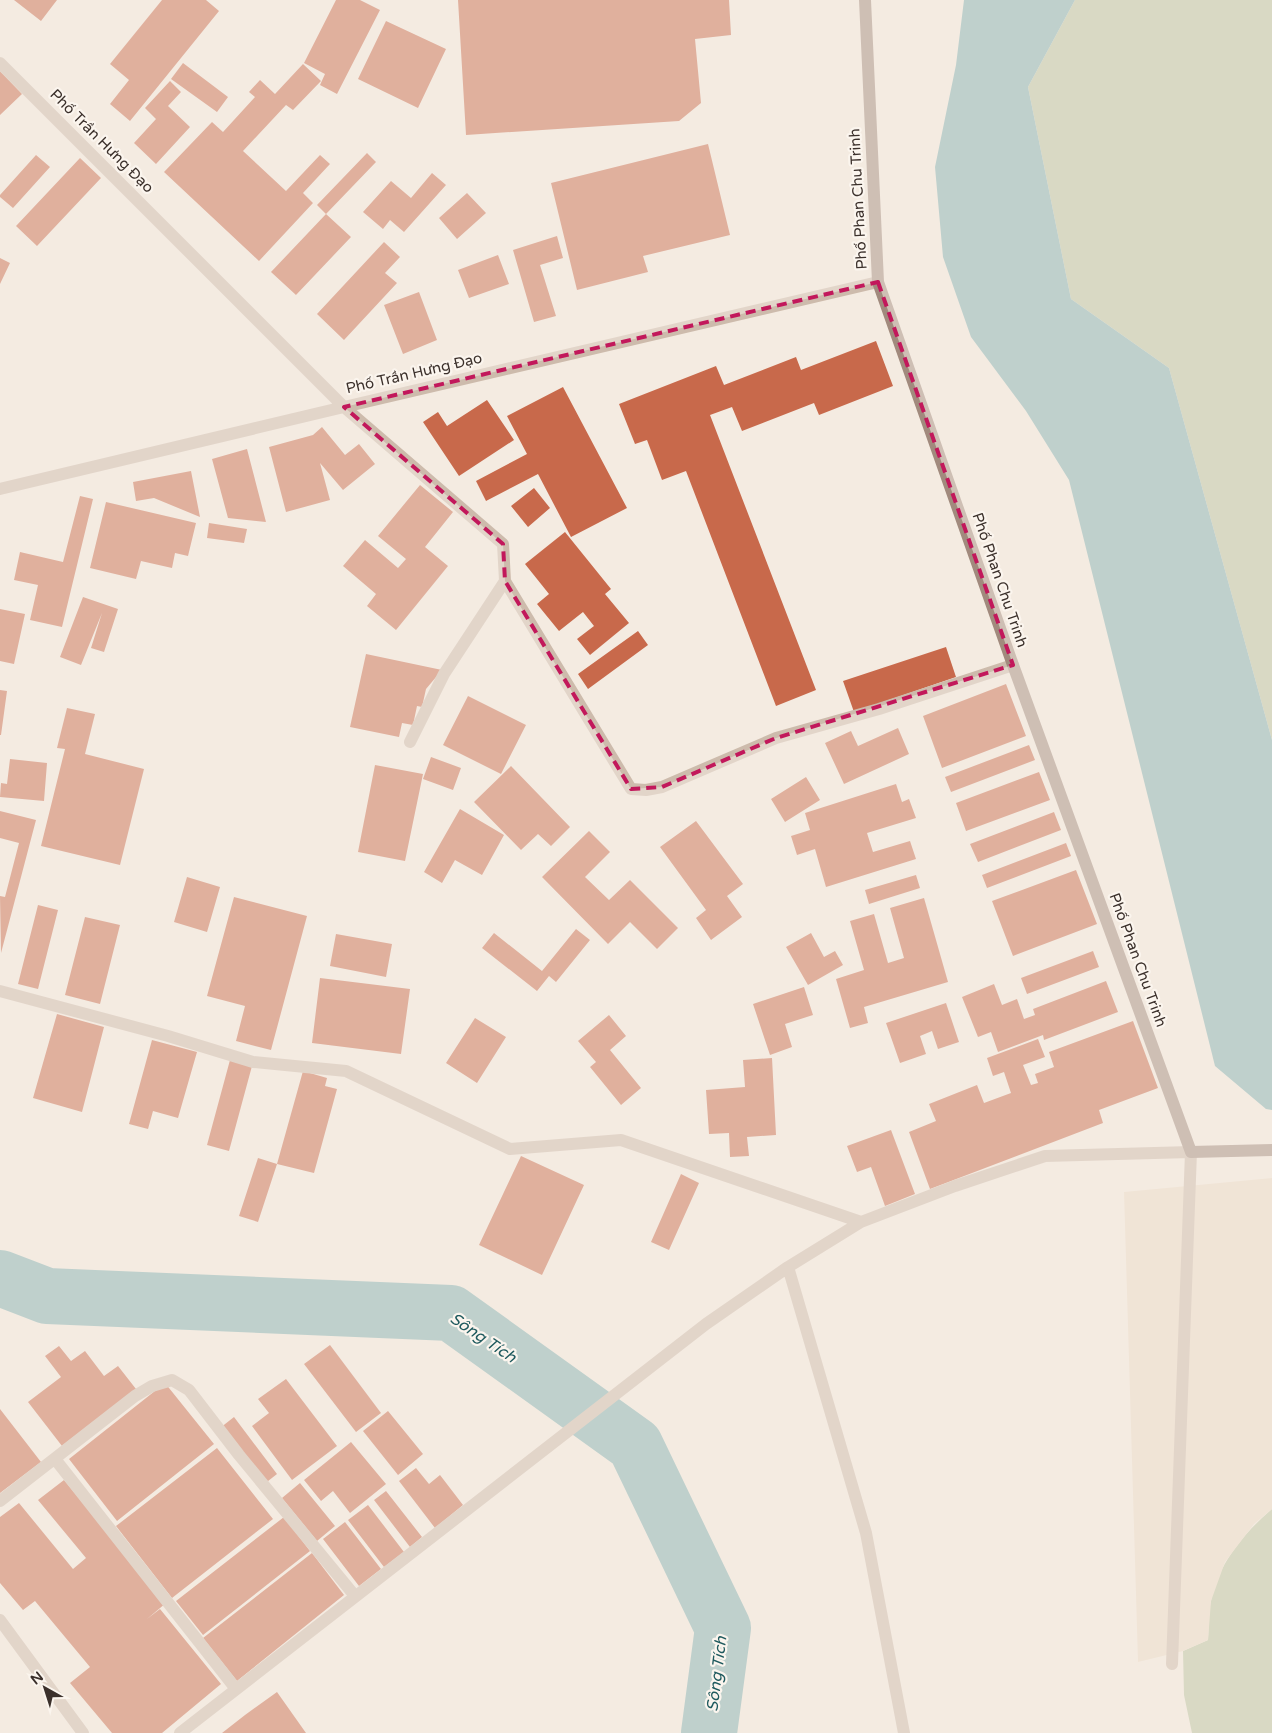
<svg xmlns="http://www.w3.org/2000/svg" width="1272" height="1733" viewBox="0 0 1272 1733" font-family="'Varela Round',sans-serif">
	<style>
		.green { fill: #b8c4a0 }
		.plaza { fill: #ecdcc8 }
		.water { fill: #7fb0b2 }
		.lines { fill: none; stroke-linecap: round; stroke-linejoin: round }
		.river { stroke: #7fb0b2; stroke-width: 56 }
		.building { fill: #c8694b }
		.street { stroke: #cdbbac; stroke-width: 12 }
		.secondary { stroke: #a18a7d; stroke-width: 12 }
		.marked { fill: none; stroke: #c2185b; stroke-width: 4; stroke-dasharray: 10 6; stroke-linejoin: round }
		.labels { text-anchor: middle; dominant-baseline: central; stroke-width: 4.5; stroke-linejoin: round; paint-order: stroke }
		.street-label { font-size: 15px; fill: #3b302b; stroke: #fbf5ee }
		.water-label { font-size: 16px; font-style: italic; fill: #1f5a5e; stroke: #fbf5ee }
	</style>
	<rect width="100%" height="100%" fill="#f4ebe1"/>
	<path class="green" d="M1075,0H1272V740L1169,368L1071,299L1028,87Z
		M1272,1509V1733H1192L1184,1695L1183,1651L1208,1640C1209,1627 1208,1613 1211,1601C1218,1564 1244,1533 1272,1509Z"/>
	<path class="plaza" d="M1272,1178V1509L1254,1524L1225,1562L1211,1601L1208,1640L1183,1651L1138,1662L1124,1192Z"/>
	<path class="water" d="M964,0H1075L1028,87L1071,299L1169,368L1272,740V1110L1266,1109L1215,1066L1069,480L1026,411L971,337L943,257L935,167L956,65Z"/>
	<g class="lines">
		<path class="river" d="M0,1278L47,1296L451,1313L635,1445L723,1628L709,1733"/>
	</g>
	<path class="building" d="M14,0H57L41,21Z
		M162,0H206L219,11L130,121L110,104L129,80L110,64Z
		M336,0H360L380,10L337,94L320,85L325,74L304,63Z
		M458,0H729L731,35L695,39L701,103L679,121L466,135Z
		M386,21L446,49L418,108L358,79Z
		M183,63L228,97L217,112L171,79Z
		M303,64L321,81L293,110L286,105L243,151L286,191L320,155L330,164L303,193L313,203L259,261L164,172L212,122L223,132L255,97L249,92L260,80L275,94Z
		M0,71L22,94L0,115Z
		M170,81L181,92L168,106L190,127L156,164L134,143L156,119L145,108Z
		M708,144L730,235L643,256L648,272L577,290L551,183Z
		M367,153L376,162L326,214L317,205Z
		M36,155L50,167L13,208L0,197V195Z
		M80,158L101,178L37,246L16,226Z
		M432,173L446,185L404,232L390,220L383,229L363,212L391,181L411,198Z
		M467,193L486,213L457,239L439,218Z
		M326,214L351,237L296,295L271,272Z
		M557,236L563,258L540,265L556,316L534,322L513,250Z
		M384,242L400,257L385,273L397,283L344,340L317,314Z
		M498,255L509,284L469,298L458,270Z
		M0,258L10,263L0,284Z
		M419,292L437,340L403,354L384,305Z
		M876,341L893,386L819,415L814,403L742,431L732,407L710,415L816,690L776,706L686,471L662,480L647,440L635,444L619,404L716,366L724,385L796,357L801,370Z
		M563,387L627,508L571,537L538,474L486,501L476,481L527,454L507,416Z
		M487,400L514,440L459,476L423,422L438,412L447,426Z
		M322,427L345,455L359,444L375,464L343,490L320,463L330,500L286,512L269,447L313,435Z
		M247,449L266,522L228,518L212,459Z
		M191,471L200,517L154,498L136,501L133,482Z
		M420,485L453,512L425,547L448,566L396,630L367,606L376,594L343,566L365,540L398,568L406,559L378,536Z
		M534,488L550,508L528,527L511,506Z
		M80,496L93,499L62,627L30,620L38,585L14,580L20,552L63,562Z
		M106,502L196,523L188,556L175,553L172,568L141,561L136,579L90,568Z
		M209,523L247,529L244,543L207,538Z
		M565,532L611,589L605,594L629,623L590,655L577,639L594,626L583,612L559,631L537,604L549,594L525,564Z
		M83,597L118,609L104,652L91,648L102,613L81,665L60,657Z
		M0,609L25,614L14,664L0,661Z
		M638,631L648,645L588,689L578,674Z
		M946,647L956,677L854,712L843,681Z
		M366,654L442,670L426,689L422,707L417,706L413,725L402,723L399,737L350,727Z
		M1006,684L1026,736L942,768L923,716Z
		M0,690L7,691L1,735H0Z
		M468,696L526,725L501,774L443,745Z
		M67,708L95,714L85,754L144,769L120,865L41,846L65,749L57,748Z
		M898,728L909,754L844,784L825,743L851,731L858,746Z
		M1029,745L1035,760L951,792L945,777Z
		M431,757L461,768L453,790L423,779Z
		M10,759L47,763L44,801L0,797L1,783L7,784Z
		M375,765L423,774L405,861L358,852Z
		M511,766L570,827L551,846L538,834L521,850L474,802Z
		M1039,772L1050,800L966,831L956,803Z
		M806,777L820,800L785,822L771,799Z
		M896,784L902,802L909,799L916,818L867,833L873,852L910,841L916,859L826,887L815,849L797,855L791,836L810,830L805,813Z
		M460,809L504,835L482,875L455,860L442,883L424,872Z
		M0,811L36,820L1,953L0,896L5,897L19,843L0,838Z
		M1054,812L1061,830L978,862L970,844Z
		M696,821L743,884L727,896L742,917L711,940L696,918L706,910L660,847Z
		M589,831L610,852L585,877L609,900L630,880L678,928L657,949L630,922L608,944L542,877Z
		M1066,843L1071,856L987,888L982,875Z
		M1076,870L1097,924L1013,956L992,901Z
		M916,875L920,888L869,904L865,890Z
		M187,877L220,887L207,932L174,922Z
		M234,897L307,916L271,1050L236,1041L245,1006L207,996Z
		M924,898L948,982L864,1007L868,1023L850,1028L836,979L864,970L850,921L874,914L888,963L904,958L890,908Z
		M38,905L58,910L38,989L18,984Z
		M85,917L120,925L100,1004L65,995Z
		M576,929L590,940L556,982L549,976L537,991L482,948L494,933L542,971Z
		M811,933L824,957L835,951L843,965L808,985L786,947Z
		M336,934L392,944L386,977L330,966Z
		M1093,951L1099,967L1027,994L1021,978Z
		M320,978L410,989L401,1054L312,1043Z
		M1106,981L1118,1012L1044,1040L1043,1035L998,1052L991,1032L978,1037L962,997L994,984L1002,1005L1017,999L1024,1019L1035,1015L1033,1009Z
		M804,987L813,1015L785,1024L792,1047L770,1055L753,1004Z
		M946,1003L959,1042L938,1049L932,1031L920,1036L926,1054L900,1063L886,1023Z
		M57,1014L104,1027L82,1112L33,1098Z
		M609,1015L626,1036L610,1050L641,1088L621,1105L590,1067L596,1062L578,1041Z
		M475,1018L506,1037L477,1083L446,1063Z
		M1133,1021L1158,1088L1099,1110L1103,1123L930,1189L909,1132L936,1121L929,1104L977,1085L984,1103L1011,1093L1004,1072L993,1076L987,1058L1038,1039L1045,1057L1023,1065L1031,1085L1038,1083L1035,1074L1054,1067L1049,1052Z
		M152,1040L197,1052L178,1118L153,1111L148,1129L129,1124Z
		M772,1058L776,1135L747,1137L749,1156L730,1157L729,1133L709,1134L706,1090L745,1087L743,1060Z
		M230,1060L252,1066L229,1151L207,1145Z
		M303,1071L327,1078L325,1086L337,1089L314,1173L277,1164Z
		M891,1130L915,1194L885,1206L871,1167L857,1172L847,1146Z
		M521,1156L584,1185L542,1275L479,1245Z
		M258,1158L277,1164L258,1222L239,1216Z
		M681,1174L699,1183L669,1250L651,1242Z
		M330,1345L381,1413L356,1432L304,1364Z
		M59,1346L71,1361L85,1351L104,1376L118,1366L136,1389L62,1446L28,1402L61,1377L45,1356Z
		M286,1379L337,1446L292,1480L252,1426L269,1413L258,1399Z
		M165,1383L214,1444L117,1521L69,1459Z
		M0,1409L41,1462L0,1493Z
		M388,1411L423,1454L398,1475L363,1431Z
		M234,1417L277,1474L263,1485L220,1428Z
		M351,1442L386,1484L350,1513L333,1491L321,1501L304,1480Z
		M217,1448L273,1519L172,1598L116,1526Z
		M416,1468L429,1484L440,1475L463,1505L435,1528L399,1481Z
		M64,1480L166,1603L147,1619L160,1609L221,1684L162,1733H112L70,1683L90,1667L35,1601L23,1610L0,1583V1517L19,1503L73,1569L86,1558L38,1500Z
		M300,1483L335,1526L317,1541L282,1498Z
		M386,1491L422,1537L410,1547L374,1500Z
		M368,1505L404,1552L384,1567L348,1520Z
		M284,1517L310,1551L203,1635L176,1601Z
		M345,1522L381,1569L359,1586L323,1539Z
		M312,1553L344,1595L237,1681L203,1638Z
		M277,1692L306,1733H222L245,1715Z"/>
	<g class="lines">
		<path class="street" d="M0,63L344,407L878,282
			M0,489L344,407L503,544L505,581L631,789L646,790L662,787L776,738L879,709L1013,665
			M410,742L444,674L505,581
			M0,991L168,1036L253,1062L346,1071L510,1149L621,1140L861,1222L955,1186L1045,1156L1191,1152L1172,1664
			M788,1267L866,1533L904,1733
			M55,1459L236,1689
			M0,1501L135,1396L152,1386L172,1380L189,1390L239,1455L355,1596
			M0,1620L83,1733
			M180,1733L706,1324L788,1267L861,1222"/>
		<path class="secondary" d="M865,0L878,282L1013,665L1191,1152L1272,1150"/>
	</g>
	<path d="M0 0H1272V1733H0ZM878,282L1013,665L776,738L662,787L631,789L505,581L503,544L344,407Z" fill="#f4ebe1" fill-opacity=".55" fill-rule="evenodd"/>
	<path class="marked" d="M878,282L1013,665L776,738L662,787L631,789L505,581L503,544L344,407Z"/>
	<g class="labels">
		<g class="street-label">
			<text transform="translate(102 141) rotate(45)">Phố Trần Hưng Đạo</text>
			<text transform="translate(858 199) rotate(-93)">Phố Phan Chu Trinh</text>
			<text transform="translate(414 373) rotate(-13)">Phố Trần Hưng Đạo</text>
			<text transform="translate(1000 580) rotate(71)">Phố Phan Chu Trinh</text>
			<text transform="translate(1138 960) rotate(70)">Phố Phan Chu Trinh</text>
		</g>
		<g class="water-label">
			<text transform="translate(483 1338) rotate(34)">Sông Tích</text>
			<text transform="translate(717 1674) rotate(-83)">Sông Tích</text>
		</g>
	</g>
	<g transform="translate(45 1688) rotate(321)" stroke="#fbf5ee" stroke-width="4" paint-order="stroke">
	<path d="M0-4L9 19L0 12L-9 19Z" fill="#3b302b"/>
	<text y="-8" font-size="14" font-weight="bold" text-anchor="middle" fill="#3b302b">N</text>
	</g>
</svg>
